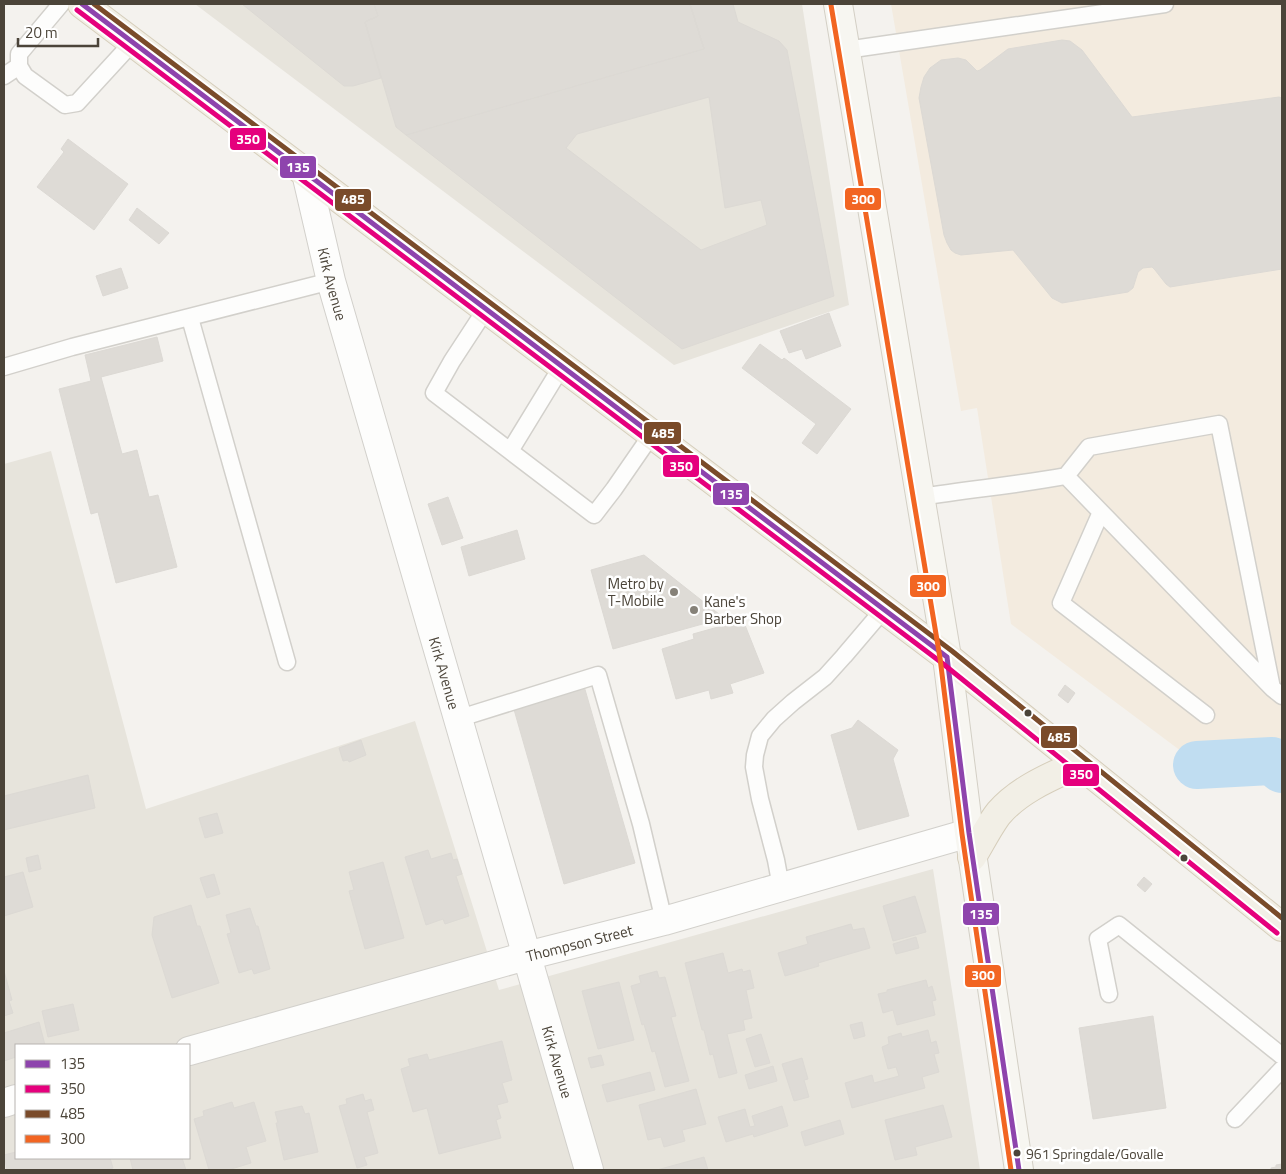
<svg xmlns="http://www.w3.org/2000/svg" width="1286" height="1174" viewBox="0 0 1286 1174" font-family="'Titillium Web',sans-serif">
	<style>
		.residential { fill: #e7e4dc; fill-rule: evenodd }
		.commercial { fill: #f3ebdf }
		.lines { fill: none; stroke-linecap: round; stroke-linejoin: round }
		.river { stroke: #c0ddf1; stroke-width: 48 }
		.building { fill: #dedbd6; stroke: #dcd9d4; fill-rule: evenodd }
		.service-casing { stroke: #d2d0cb; stroke-width: 19 }
		.minor-casing { stroke: #d2d0cb; stroke-width: 30 }
		.secondary-casing { stroke: #d3cfc5; stroke-width: 30 }
		.primary-casing { stroke: #d6cebb; stroke-width: 30 }
		.service { stroke: #fdfdfc; stroke-width: 16 }
		.minor { stroke: #fdfdfc; stroke-width: 28 }
		.secondary { stroke: #f7f6f1; stroke-width: 28 }
		.primary { stroke: #f2efe6; stroke-width: 28 }
		.bus-1-casing { stroke: #fff; stroke-width: 9 }
		.bus-2-casing { stroke: #fff; stroke-width: 9 }
		.bus-3-casing { stroke: #fff; stroke-width: 9 }
		.bus-4-casing { stroke: #fff; stroke-width: 9 }
		.bus-1 { stroke: #8e44ad; stroke-width: 5 }
		.bus-2 { stroke: #e5007d; stroke-width: 5 }
		.bus-3 { stroke: #7a4b2a; stroke-width: 5 }
		.bus-4 { stroke: #f26522; stroke-width: 5 }
		.poi-dot { fill: #868178; stroke: #fff; stroke-width: 2 }
		.bus-dot { fill: #4b4439; stroke: #fff; stroke-width: 2 }
		.labels { text-anchor: middle; dominant-baseline: central; stroke-width: 5; stroke-linejoin: round; paint-order: stroke }
		.bus-label { font-size: 14px; fill: #4b4439; stroke: #fff; text-anchor: start }
		.street-label { font-size: 15px; fill: #4b4439; stroke: #fff }
		.poi-label { font-size: 15px; fill: #4b4439; stroke: #fff; text-anchor: end }
		.line-badge { stroke: #fff; stroke-width: 2 }
		.badge-label { font-size: 14px; text-anchor: middle; font-weight: bold; fill: #fff }
	</style>
	<rect width="100%" height="100%" fill="#f4f2ee"/>
	<path class="residential" d="M195,4H802L849,305L674,365Z
		M51,451L146,809L415,721L499,990L933,869L980,1170H4V464ZM16,1045H189V1158H16Z"/>
	<path class="commercial" d="M891,4H1282V756L1266,744L1189,757L1011,624L977,408L961,411Z"/>
	<g class="lines">
		<path class="river" d="M1197,765L1272,761L1282,769"/>
	</g>
	<path class="building" d="M242,4H374L378,16L365,22L381,78L353,86H344Z
		M374,4H690L704,49L406,135L396,127L365,22L378,16Z
		M690,4H733L738,22L779,41L787,50L834,296L682,349L406,135L704,49ZM709,97L725,208L761,200L767,225L701,250L566,148L577,134Z
		M1062,40L1070,41L1082,50L1132,117L1279,97L1282,98V269L1170,287L1166,284L1155,270L1152,267L1143,268L1138,272L1133,288L1128,292L1062,303L1052,298L1013,250L961,255L955,253L951,250L947,243L944,235L919,98L921,87L924,77L930,68L941,60L958,58L966,60L977,71L980,70L1008,49Z
		M68,139L128,184L94,230L37,187L64,152L61,149Z
		M137,208L169,233L159,244L129,220Z
		M121,268L128,288L103,296L96,276Z
		M829,313L841,346L806,359L802,349L789,353L780,331Z
		M157,337L163,361L101,377L122,454L137,450L149,497L158,495L177,567L116,583L98,512L91,514L59,389L91,381L85,355Z
		M760,344L782,360L784,358L851,409L817,454L802,443L816,424L742,368Z
		M448,497L463,538L442,545L428,504Z
		M517,530L525,559L469,576L461,547Z
		M644,555L724,618L613,649L591,570Z
		M743,620L764,673L730,684L733,693L711,699L709,690L676,699L662,649L694,639L693,634Z
		M1065,685L1075,693L1068,703L1058,695Z
		M584,686L635,863L564,884L513,706Z
		M858,720L898,750L893,759L909,816L858,830L831,735L852,728Z
		M361,740L366,755L349,762L348,760L343,761L339,748Z
		M88,775L95,808L4,830V796Z
		M217,813L223,833L205,838L199,818Z
		M428,850L431,859L451,853L453,860L457,859L462,874L456,876L469,916L445,924L443,919L426,925L405,857Z
		M38,855L41,869L29,872L26,858Z
		M383,862L404,938L365,949L349,891L354,890L349,872Z
		M23,872L33,907L4,916V877Z
		M214,874L220,894L207,898L200,878Z
		M1144,877L1152,884L1145,892L1137,885Z
		M915,896L926,932L893,941L883,906Z
		M191,905L197,926H200L219,983L172,998L152,935L154,917Z
		M250,908L256,926H258L270,969L254,974L252,969L239,973L227,934L231,933L226,915Z
		M851,924L853,930L864,928L870,948L818,963L819,966L785,976L778,953L808,944L806,937Z
		M916,937L919,948L896,954L893,944Z
		M723,953L728,973L742,969L743,972L750,970L754,988L746,990L752,1018L743,1020L745,1030L727,1034L737,1073L719,1078L713,1054L710,1055L704,1030H702L685,963Z
		M4,971L12,1000L9,1001L13,1013L4,1016Z
		M657,971L659,978L665,977L676,1016L671,1017L689,1081L665,1087L655,1051L652,1052L644,1024L642,1025L631,986L641,983L639,976Z
		M926,980L928,988L932,986L936,1000L932,1001L935,1015L897,1025L893,1010L883,1013L878,994L887,992V990Z
		M619,982L634,1040L598,1049L582,991Z
		M73,1004L79,1030L48,1037L42,1011Z
		M1153,1016L1166,1108L1093,1119L1079,1028Z
		M39,1022L45,1045H16V1057L4,1061V1033Z
		M862,1022L865,1036L854,1039L850,1025Z
		M928,1030L931,1043L936,1041L939,1053L934,1054L939,1072L922,1077L925,1088L852,1108L845,1083L872,1075L874,1083L899,1076L896,1067L888,1069L882,1047L889,1044L888,1037L901,1033L902,1037Z
		M761,1034L770,1063L755,1067L746,1039Z
		M502,1041L512,1080L502,1083L508,1102L497,1105L501,1118L496,1120L501,1138L439,1154L427,1108L413,1112L401,1069L410,1066L408,1059L427,1054L429,1060Z
		M601,1055L604,1065L591,1068L588,1058Z
		M802,1058L808,1079L804,1080L809,1097L794,1101L782,1064Z
		M773,1066L777,1081L749,1089L745,1075Z
		M650,1072L655,1090L607,1102L602,1085Z
		M696,1089L706,1124L682,1130L685,1141L664,1147L661,1137L648,1140L639,1105Z
		M363,1094L365,1101L371,1099L374,1110L367,1112L378,1153L364,1157L367,1165L357,1168L339,1106L347,1104L346,1099Z
		M232,1102L234,1108L254,1102L266,1141L246,1147L251,1163L228,1170H209L194,1119L204,1116L203,1111Z
		M943,1105L952,1137L915,1147L917,1155L895,1160L885,1120Z
		M302,1106L305,1114L309,1113L318,1152L284,1160L276,1123H278L275,1112Z
		M782,1106L788,1126L754,1137L753,1134L726,1142L718,1117L745,1109L750,1127L755,1126L752,1116Z
		M840,1120L844,1134L805,1146L801,1132Z
		M16,1152V1158H110L113,1168L105,1170H7L4,1155Z
		M704,1157L708,1170H657Z
		M130,1158H182L186,1170H133Z
		M1282,1164V1170H1271V1168L1276,1167V1165Z"/>
	<g class="lines">
		<g class="service-casing">
			<path id="service" d="M61,4L19,54V66L25,76L65,105L77,103L133,42
				M846,50L1165,4
				M4,76L19,66
				M486,309L452,361L434,393L510,451L562,366
				M190,318L287,662
				M4,367L72,347L331,281
				M510,451L594,515L614,489L652,434
				M1066,476L1272,688
				M921,497C970,489 1018,485 1066,476L1089,447L1219,424L1272,688L1282,696
				M1101,512L1061,603L1206,715
				M457,719L598,675L641,824L664,921
				M781,887L776,860L760,799L754,767L755,755L760,736L774,719L793,702L825,677L844,656L884,609
				M1109,994L1098,939L1119,925L1282,1056
				M1235,1119L1282,1069"/>
		</g>
		<g class="minor-casing">
			<g id="minor">
				<path id="s1" d="M306,173L331,281L589,1170"/>
				<path id="s2" d="M189,1051L526,956L664,921L969,833"/>
				<path d="M4,1103L16,1099"/>
			</g>
		</g>
		<g class="secondary-casing">
			<path id="secondary" d="M838,4L947,657L969,833L1019,1170"/>
		</g>
		<g class="primary-casing">
			<path id="primary" d="M82,4L947,657L1282,927
				M972,857C980,844 990,824 999,813C1020,789 1050,777 1078,764"/>
		</g>
		<use href="#service" class="service"/>
		<use href="#minor" class="minor"/>
		<use href="#secondary" class="secondary"/>
		<use href="#primary" class="primary"/>
		<g class="bus-1-casing">
			<path id="bus-1" d="M82,4L947,657
				M947,657L969,833L1019,1170"/>
		</g>
		<g class="bus-2-casing">
			<path id="bus-2" d="M77,10L942,663L1277,933"/>
		</g>
		<g class="bus-3-casing">
			<path id="bus-3" d="M94,4L952,651L1282,918"/>
		</g>
		<g class="bus-4-casing">
			<path id="bus-4" d="M831,5L940,658L962,834L1011,1170"/>
		</g>
		<use href="#bus-1" class="bus-1"/>
		<use href="#bus-2" class="bus-2"/>
		<use href="#bus-3" class="bus-3"/>
		<use href="#bus-4" class="bus-4"/>
	</g>
	<g class="poi-dot">
		<circle cx="674" cy="592" r="5"/>
		<circle cx="694" cy="610" r="5"/>
	</g>
	<g class="bus-dot">
		<circle cx="1028" cy="713" r="4.5"/>
		<circle cx="1184" cy="858" r="4.5"/>
		<circle cx="1017" cy="1153" r="4.5"/>
	</g>
	<g class="labels">
		<g class="bus-label">
			<text x="1026" y="1153">961 Springdale/Govalle</text>
		</g>
		<g class="street-label">
			<text stroke="none"><textPath href="#s1" startOffset="114">Kirk Avenue</textPath></text>
			<text stroke="none"><textPath href="#s1" startOffset="519">Kirk Avenue</textPath></text>
			<text stroke="none"><textPath href="#s2" startOffset="405">Thompson Street</textPath></text>
			<text stroke="none"><textPath href="#s1" startOffset="924">Kirk Avenue</textPath></text>
		</g>
		<g class="poi-label">
			<text x="664" y="583">Metro by<tspan x="664" dy="17">T-Mobile</tspan></text>
			<text x="704" y="601" text-anchor="start">Kane's<tspan x="704" dy="17">Barber Shop</tspan></text>
		</g>
	</g>
	<g class="line-badge">
		<rect x="229" y="127" width="38" height="24" rx="5" fill="#e5007d"/>
		<rect x="279" y="155" width="38" height="24" rx="5" fill="#8e44ad"/>
		<rect x="844" y="187" width="38" height="24" rx="5" fill="#f26522"/>
		<rect x="334" y="188" width="38" height="24" rx="5" fill="#7a4b2a"/>
		<rect x="643" y="421" width="39" height="24" rx="5" fill="#7a4b2a"/>
		<rect x="662" y="454" width="38" height="24" rx="5" fill="#e5007d"/>
		<rect x="712" y="482" width="38" height="24" rx="5" fill="#8e44ad"/>
		<rect x="909" y="574" width="38" height="24" rx="5" fill="#f26522"/>
		<rect x="1040" y="725" width="38" height="24" rx="5" fill="#7a4b2a"/>
		<rect x="1062" y="763" width="38" height="24" rx="5" fill="#e5007d"/>
		<rect x="962" y="902" width="38" height="24" rx="5" fill="#8e44ad"/>
		<rect x="964" y="964" width="38" height="24" rx="5" fill="#f26522"/>
	</g>
	<g class="badge-label">
		<text x="248" y="144">350</text>
		<text x="298" y="172">135</text>
		<text x="863" y="204">300</text>
		<text x="353" y="204">485</text>
		<text x="663" y="438">485</text>
		<text x="681" y="471">350</text>
		<text x="731" y="499">135</text>
		<text x="928" y="591">300</text>
		<text x="1059" y="742">485</text>
		<text x="1081" y="779">350</text>
		<text x="981" y="919">135</text>
		<text x="983" y="980">300</text>
	</g>
	<rect width="1286" height="1174" fill="none" stroke="#4b4439" stroke-width="10"/>
	<rect x="15" y="1044" width="175" height="115" fill="#ffffff" stroke="#b7b4b0"/>
	<rect x="25" y="1060" width="25" height="8" fill="#8e44ad" stroke="#b7b4b0"/>
	<text x="60" y="1069" font-size="15" fill="#4b4439">135</text>
	<rect x="25" y="1085" width="25" height="8" fill="#e5007d" stroke="#b7b4b0"/>
	<text x="60" y="1094" font-size="15" fill="#4b4439">350</text>
	<rect x="25" y="1110" width="25" height="8" fill="#7a4b2a" stroke="#b7b4b0"/>
	<text x="60" y="1119" font-size="15" fill="#4b4439">485</text>
	<rect x="25" y="1135" width="25" height="8" fill="#f26522" stroke="#b7b4b0"/>
	<text x="60" y="1144" font-size="15" fill="#4b4439">300</text>
	<path d="M18 38v8h80v-8" fill="none" stroke="#4b4439" stroke-width="2.5"/>
	<text x="25" y="38" font-size="15" fill="#4b4439" stroke="#ffffff" stroke-width="4" paint-order="stroke">20 m</text>
</svg>
